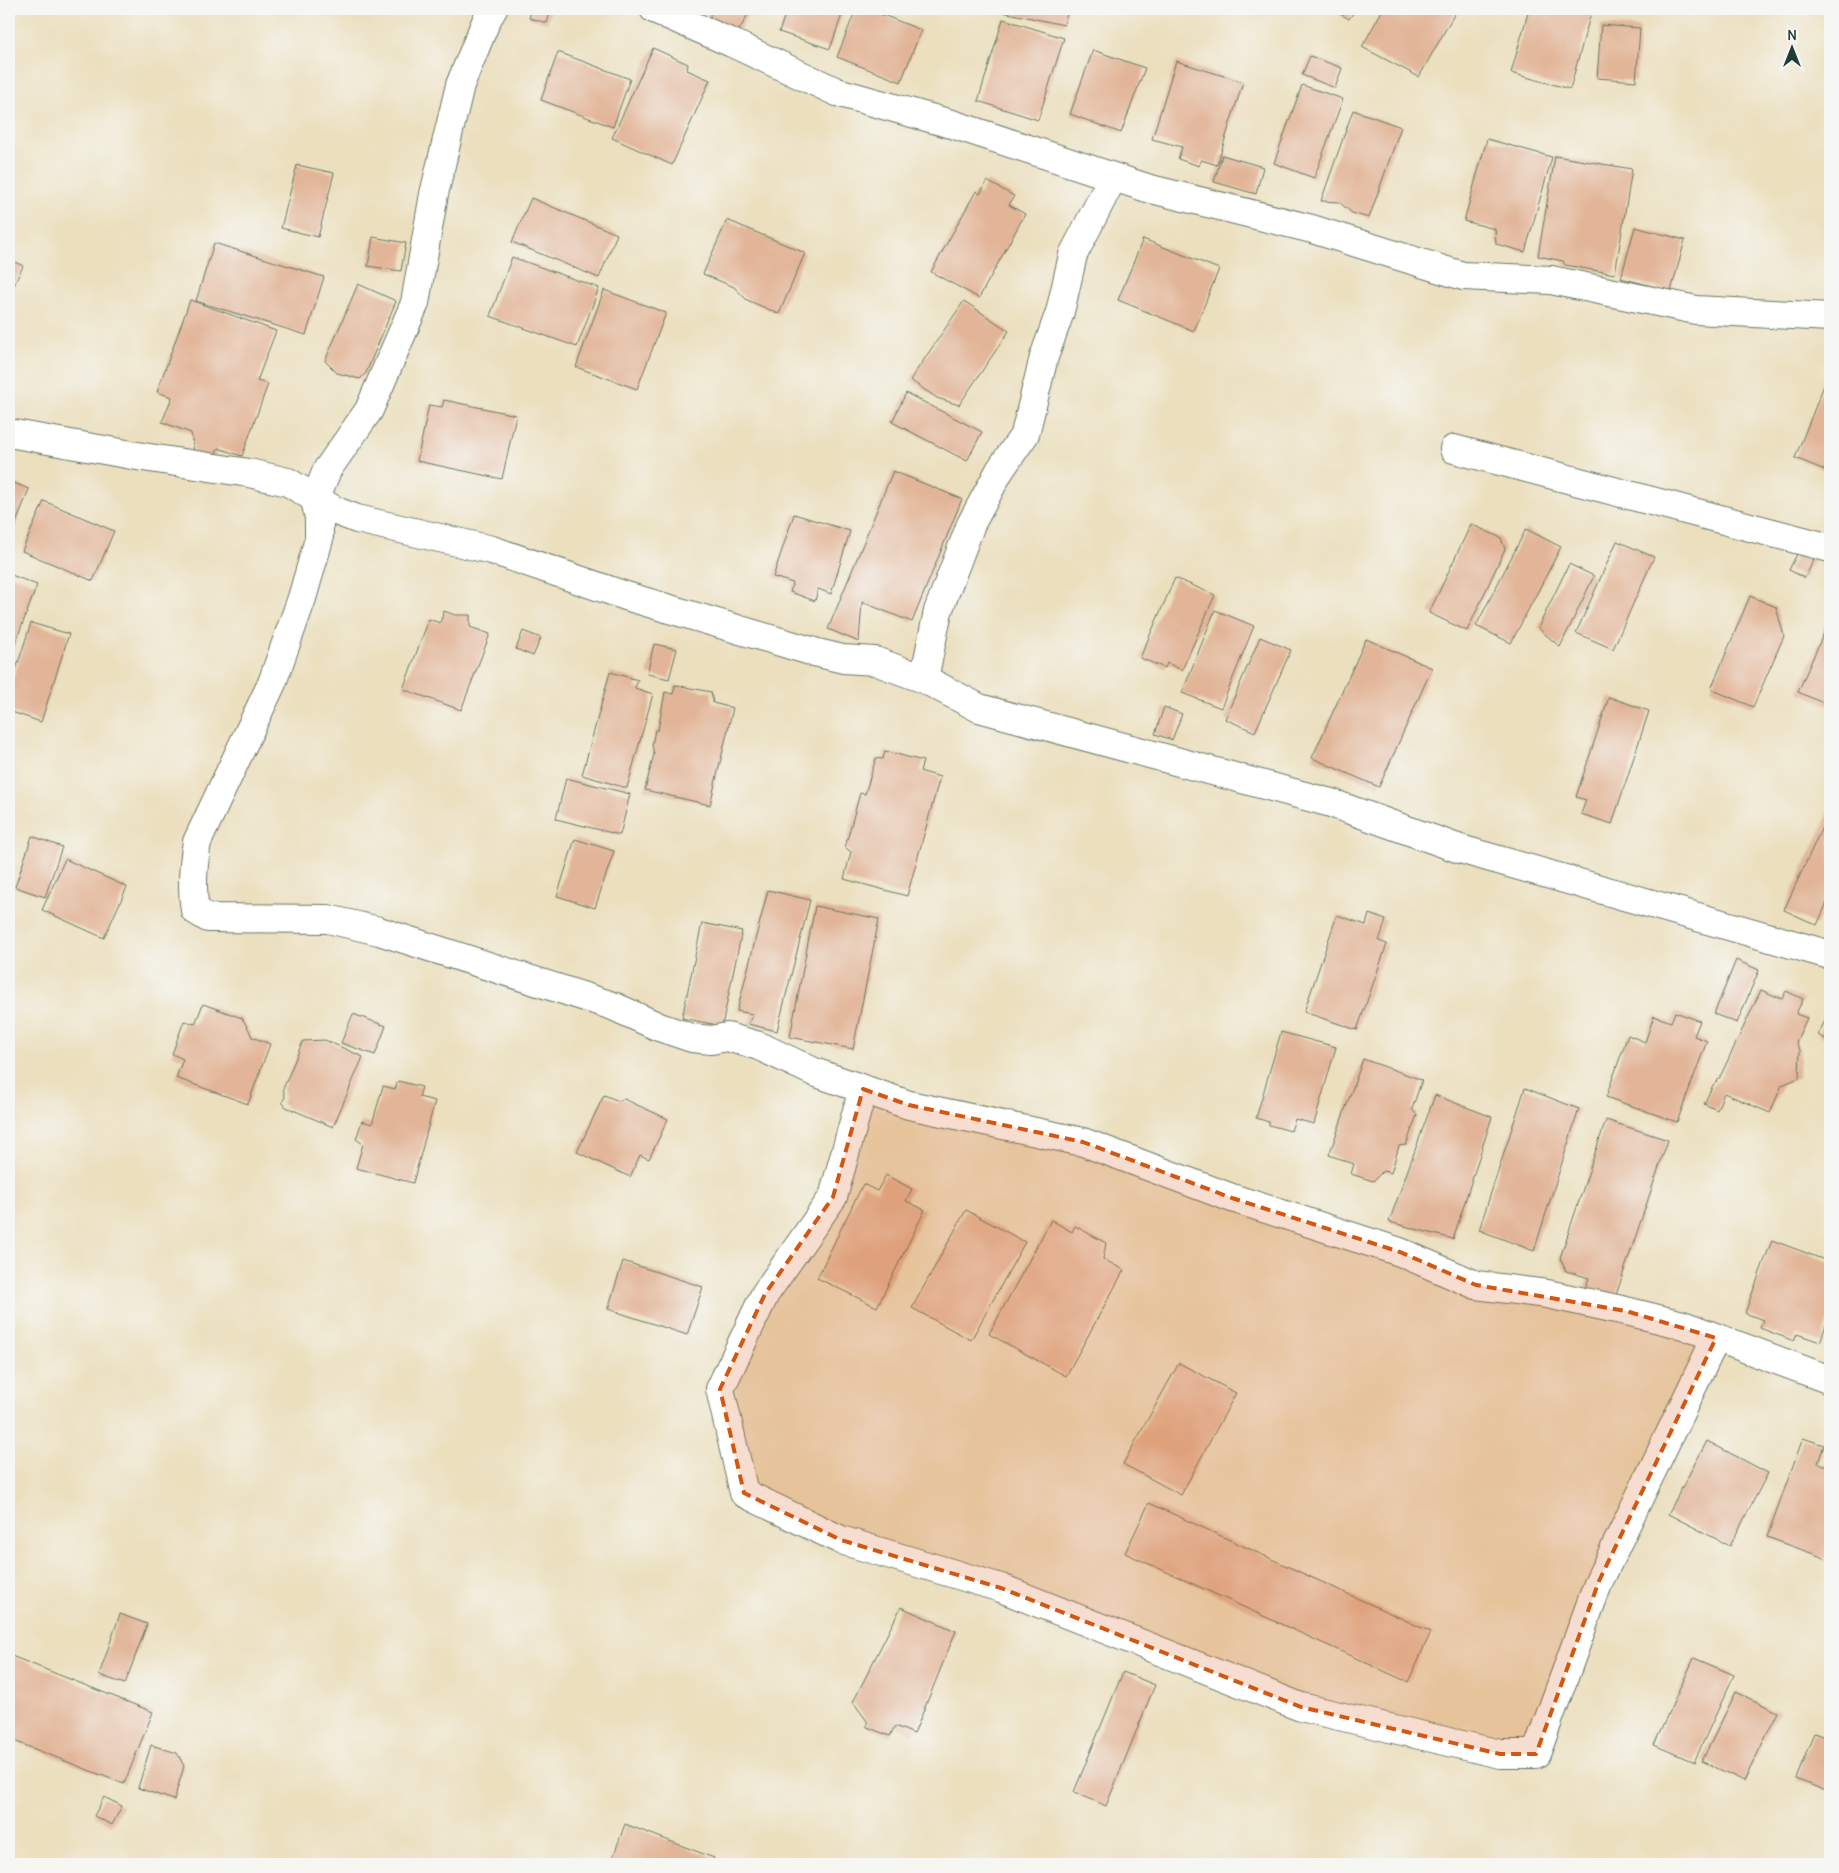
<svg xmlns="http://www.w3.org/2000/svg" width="1839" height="1873" viewBox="0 0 1839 1873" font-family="Delius,sans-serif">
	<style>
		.building { fill: #e2b598 }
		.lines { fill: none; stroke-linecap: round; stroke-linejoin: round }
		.minor-casing { stroke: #667664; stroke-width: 30 }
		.minor { stroke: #fff; stroke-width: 28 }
		.marked { fill: #d45610; fill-opacity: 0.2; stroke: #d45610; stroke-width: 4; stroke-dasharray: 10 6; stroke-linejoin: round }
	</style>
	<rect width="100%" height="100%" fill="#f6f6f2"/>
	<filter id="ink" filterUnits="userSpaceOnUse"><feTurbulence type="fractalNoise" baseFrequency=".02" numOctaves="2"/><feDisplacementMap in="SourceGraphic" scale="10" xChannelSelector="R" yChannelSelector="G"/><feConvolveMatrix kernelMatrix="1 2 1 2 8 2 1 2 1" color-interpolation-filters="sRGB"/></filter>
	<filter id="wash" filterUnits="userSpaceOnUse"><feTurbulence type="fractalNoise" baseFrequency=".0096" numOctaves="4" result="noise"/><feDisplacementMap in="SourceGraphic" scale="20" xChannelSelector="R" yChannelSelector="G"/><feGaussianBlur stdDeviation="1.12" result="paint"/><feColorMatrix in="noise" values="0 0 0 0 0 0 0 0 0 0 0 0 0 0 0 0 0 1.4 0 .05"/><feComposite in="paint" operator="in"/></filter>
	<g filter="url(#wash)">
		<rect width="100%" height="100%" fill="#ebdfbe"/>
		<g id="blocks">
			<path class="building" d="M532,9H551L547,23L529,18Z
				M703,9H751L737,34L710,19V12Z
				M787,9H844L830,49L779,32Z
				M856,9H868L921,30L901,82L837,57Z
				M989,9H1068L1064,25Z
				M1331,9H1356L1349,19Z
				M1383,9H1452L1456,11L1419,77L1362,47Z
				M1529,9H1592L1570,89L1511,73Z
				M1003,19L1064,38L1038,120L978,101Z
				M1601,25L1640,28L1636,81L1597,78Z
				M653,48L688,64L687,70L710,80L672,165L612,138Z
				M1093,50L1145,68L1121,133L1070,114Z
				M558,52L630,79L613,127L541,100Z
				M1310,56L1342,68L1335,88L1302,75Z
				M1176,61L1243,82L1217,165L1201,160L1199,166L1178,159L1182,147L1152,139Z
				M1302,85L1343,99L1314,178L1274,163Z
				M1353,110L1401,127L1369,218L1352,213L1339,202L1321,201Z
				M1487,139L1552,157L1525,252L1496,244L1495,229L1464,221Z
				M1222,155L1263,167L1256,194L1214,182Z
				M1555,156L1632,169L1615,274L1565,265L1563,261L1538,256Z
				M297,165L334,173L318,237L281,228Z
				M987,181L1014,196L1009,205L1025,214L979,298L931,272L976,191L980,194Z
				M531,198L617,234L599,278L512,242Z
				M727,220L805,253L779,314L747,300L734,287L703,274Z
				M1635,227L1685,240L1671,291L1621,278Z
				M373,237L406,243L401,271L368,266Z
				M1143,239L1219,269L1194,331L1118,300Z
				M214,243L324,277L306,335L196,301Z
				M512,257L599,288L577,347L490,316Z
				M9,259L23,266L9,296Z
				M358,284L396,301L366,373L360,379L337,373L325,361Z
				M604,290L666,313L637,389L576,367Z
				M190,300L276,331L257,381L268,384L242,456L218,448L213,464L195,458L191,433L162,422L172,397L157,392Z
				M964,301L1009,331L959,405L937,398L910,380Z
				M1830,370V472L1795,458Z
				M906,393L982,432L967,461L892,422Z
				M444,400L516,415L502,479L417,461L429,405L442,407Z
				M893,471L962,499L912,622L862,602L859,642L828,629Z
				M9,481L29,489L12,534L9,532Z
				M44,501L114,531L93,581L22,551Z
				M794,514L850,531L831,594L818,589L815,601L790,592L793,583L773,577Z
				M1471,524L1501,538L1505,549L1467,631L1429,613Z
				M1526,529L1561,547L1511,643L1476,626Z
				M1617,541L1654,557L1613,649L1576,633Z
				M1799,550L1815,557L1805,578L1789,570Z
				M1569,564L1594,576L1560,647L1538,628Z
				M9,574L37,585L9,660Z
				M1175,578L1215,595L1182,670L1167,663L1165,668L1140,658Z
				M1750,596L1776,607L1784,636L1753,707L1711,689Z
				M1215,610L1254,626L1221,708L1182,693Z
				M444,611L455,615H470V627L490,634L461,710L403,689L429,619L440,623Z
				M1830,619V706L1798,692Z
				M31,623L69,634L41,722L9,711V691Z
				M523,631L541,638L533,656L516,649Z
				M1260,637L1291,650L1255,732L1225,719Z
				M1366,639L1432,668L1379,787L1312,758Z
				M654,644L677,649L669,679L647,674Z
				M610,672L638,680L635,688L653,694L627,788L582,775Z
				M675,685L711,692L713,703L733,708L710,805L645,790L654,754L652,745L655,730H658L665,692L673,694Z
				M1609,697L1649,711L1612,824L1581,814L1586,800L1576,797Z
				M1164,707L1182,714L1172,740L1155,734Z
				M885,751L923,761L920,771L940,777L907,896L844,879L851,852L845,847L860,793L865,794L876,758L883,759Z
				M566,778L630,794L620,835L556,819Z
				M1830,810V896L1817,925L1784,910Z
				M32,836L62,847L45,897L15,887Z
				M575,839L614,851L595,908L557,896Z
				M65,859L127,887L104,938L42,910Z
				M768,890L810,900L777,1031L748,1024L753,1014L737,1011Z
				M815,906L879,919L853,1049L790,1037Z
				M1369,914L1386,920L1379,941L1387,944L1357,1030L1304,1012L1337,915L1366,925Z
				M702,923L742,931L722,1026L682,1018Z
				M1736,960L1759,970L1737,1023L1714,1014Z
				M1761,990L1782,999L1786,991L1803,999L1796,1014L1807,1018L1796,1042L1800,1050L1799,1078L1782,1085L1770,1113L1724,1093L1717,1110L1704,1104L1713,1085L1719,1079Z
				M203,1004L242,1018L249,1030L252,1037L270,1044L248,1104L176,1078L183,1059L172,1054L184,1021L195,1024Z
				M1830,1010V1041L1818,1035Z
				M1675,1012L1700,1021L1694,1036L1707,1041L1677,1122L1606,1097L1628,1035L1645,1042L1654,1016L1671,1022Z
				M353,1014L386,1026L375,1055L341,1043Z
				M1281,1032L1336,1047L1314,1124L1295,1119L1291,1131L1269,1125V1122L1256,1118Z
				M325,1040L363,1057L333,1127L286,1107L282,1102L285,1097L283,1089L303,1041Z
				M1363,1059L1422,1080L1412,1109L1417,1115L1406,1145L1399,1146L1391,1173L1383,1171L1373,1181L1351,1174L1354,1164L1329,1155Z
				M398,1081L422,1087L419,1097L435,1101L413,1183L356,1168L363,1144L356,1139L362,1121L372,1124L383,1086L395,1089Z
				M1525,1088L1579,1109L1534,1251L1479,1230Z
				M604,1095L619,1101L624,1099L668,1119L649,1159L640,1155L630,1177L577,1152Z
				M1435,1095L1492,1117L1453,1239L1389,1222Z
				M1606,1120L1668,1140L1615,1298L1585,1288L1589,1278L1566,1271L1560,1258Z
				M886,1175L912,1189L906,1201L925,1210L877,1307L817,1278L863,1184L877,1191Z
				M966,1210L1025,1242L971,1340L912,1308Z
				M1051,1220L1072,1232L1075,1226L1106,1243L1103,1259L1124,1270L1066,1376L989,1334Z
				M1772,1240L1830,1262V1314L1820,1342L1797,1334L1794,1341L1760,1328L1763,1320L1745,1313Z
				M623,1261L703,1287L687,1335L608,1309Z
				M1179,1363L1236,1393L1181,1495L1123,1464Z
				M1803,1438L1824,1445L1818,1463L1830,1467V1560L1767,1537Z
				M1707,1441L1768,1473L1730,1546L1668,1514Z
				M1149,1503L1431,1632L1408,1682L1125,1553Z
				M901,1607L956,1631L914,1734L895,1726L890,1736L867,1727V1721L853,1702Z
				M120,1614L147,1624L125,1684L99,1675Z
				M9,1655L153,1712L124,1784L9,1739Z
				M1694,1658L1734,1675L1694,1762L1654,1745Z
				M1123,1672L1155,1685L1106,1806L1074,1792Z
				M1736,1692L1778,1712L1744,1781L1702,1761Z
				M1814,1733L1830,1739V1780L1826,1791L1796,1779Z
				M151,1745L177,1753L184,1766L174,1800L138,1788Z
				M104,1797L122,1806L112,1825L94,1816Z
				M625,1824L714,1858L712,1864L611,1863Z"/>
		</g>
	</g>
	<g filter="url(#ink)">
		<use href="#blocks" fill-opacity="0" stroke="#667664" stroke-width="1"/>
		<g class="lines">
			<g class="minor-casing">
				<path id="minor" d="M493,9L487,19L460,85L434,194L415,303L369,410L327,470L315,500L319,518V539L302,598L272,683L197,842C193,865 191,887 195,910L208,918L328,919L379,931L613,1006L659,1027L692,1038L711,1040L727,1037L759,1046L814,1072L909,1105L1083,1142L1232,1198L1400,1252L1476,1285L1547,1294L1626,1311L1683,1325L1830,1380
					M654,9L732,43L837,92L955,125L1147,188L1312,229L1463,276L1551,280L1696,310L1830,317
					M9,433L143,457L249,473L288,482L336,511L357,519L492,550L626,596L814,652L843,659L875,661L924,679L979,708L1331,803L1460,849L1830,955
					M1454,449L1830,548
					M924,679L938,611L971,524L1000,470L1025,434L1044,357L1060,312L1073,255L1113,177
					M863,1089L833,1197L765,1294L720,1389L744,1493L841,1540L1001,1588L1301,1707L1500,1754H1536L1599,1581L1716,1338"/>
			</g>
			<use href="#minor" class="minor"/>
		</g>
	</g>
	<path class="marked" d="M863,1089L909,1105L1083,1142L1232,1198L1400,1252L1476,1285L1626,1311L1716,1338L1599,1581L1536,1754H1500L1301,1707L1001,1588L841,1540L744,1493L720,1389L765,1294L833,1197Z"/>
	<rect width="1839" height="1873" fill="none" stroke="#f6f6f2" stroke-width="30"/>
	<g transform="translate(1792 48)" stroke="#f6f6f2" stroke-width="4" paint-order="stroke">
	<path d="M0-4L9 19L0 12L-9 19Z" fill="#1f3d34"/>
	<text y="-8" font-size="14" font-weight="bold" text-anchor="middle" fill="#1f3d34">N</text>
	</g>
</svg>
